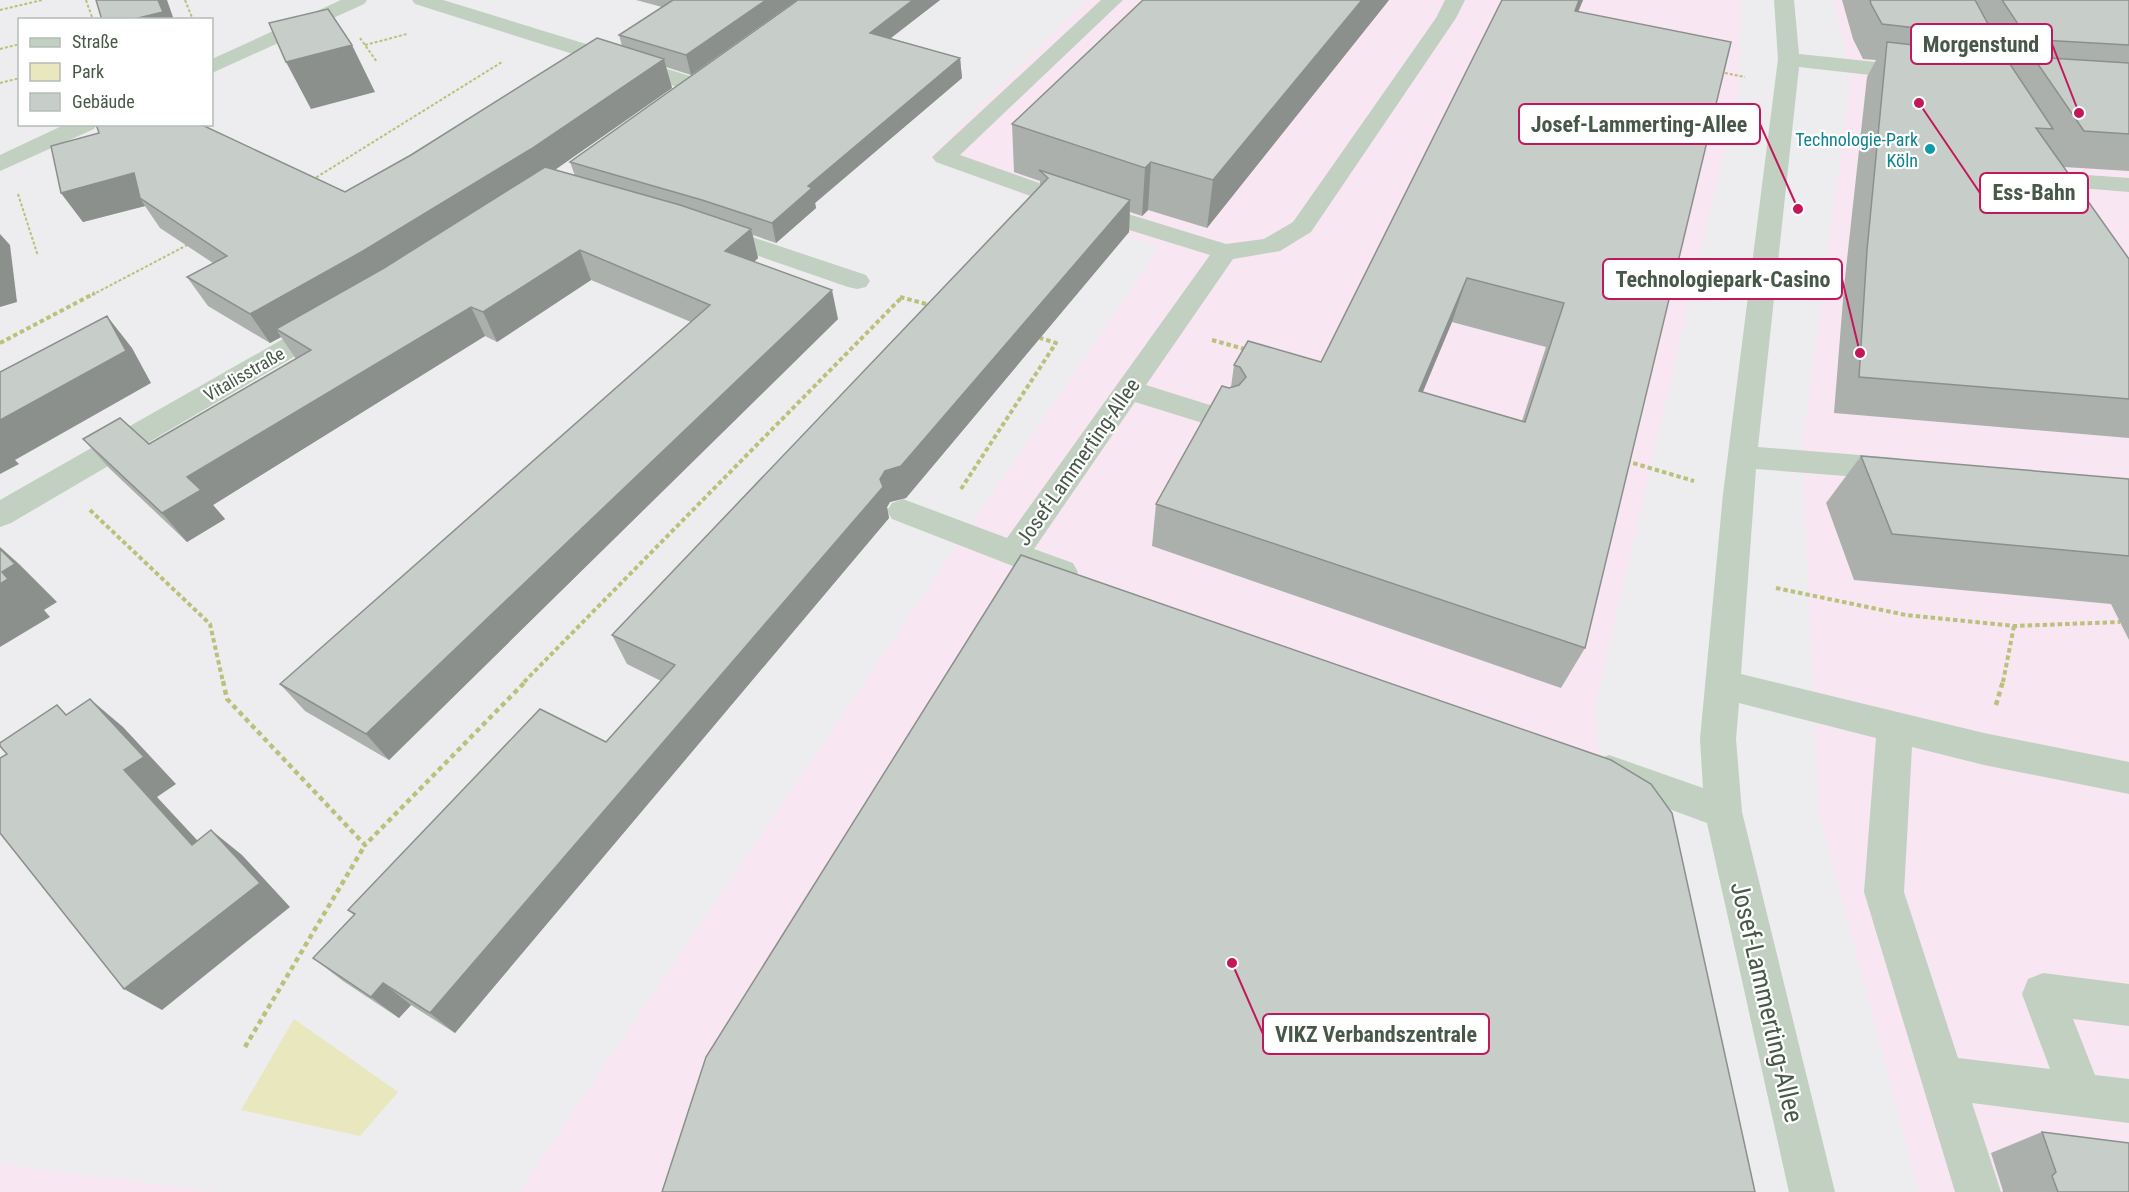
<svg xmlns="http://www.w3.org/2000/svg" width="2129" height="1192" viewBox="0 0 2129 1192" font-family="'Roboto Condensed',sans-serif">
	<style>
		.commercial { fill: #f8e6f3 }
		.green { fill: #e8e7be }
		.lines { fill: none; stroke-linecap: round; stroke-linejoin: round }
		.path-far2 { stroke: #bbc17b; stroke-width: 2; stroke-dasharray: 3 2; stroke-linecap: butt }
		.path-far1 { stroke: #bbc17b; stroke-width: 4; stroke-dasharray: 4.5 3; stroke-linecap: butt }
		.path { stroke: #bbc17b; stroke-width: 4.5; stroke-dasharray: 5 4; stroke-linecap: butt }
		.minor { fill: #c1d0c1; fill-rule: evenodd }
		.wall { fill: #abb0ac; fill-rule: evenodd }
		.shaded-wall { fill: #8b908c }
		.building { fill: #c7cdc8; stroke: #8b908c; stroke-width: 1.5; fill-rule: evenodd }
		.culture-dot { fill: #0f9aa8; stroke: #fff; stroke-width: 2 }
		.labels { text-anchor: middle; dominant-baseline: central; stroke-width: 4.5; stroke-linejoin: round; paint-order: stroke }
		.far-culture-label { font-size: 18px; fill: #0d838f; stroke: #fff; text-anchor: end }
		.far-street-label { font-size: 18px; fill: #475748; stroke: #fff }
		.street-label { font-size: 21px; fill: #475748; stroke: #fff }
		.near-street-label { font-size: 26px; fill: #475748; stroke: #fff }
		.leader { fill: none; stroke: #c2185b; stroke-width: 2 }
		.callout-dot { fill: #c2185b; stroke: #fff; stroke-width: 2 }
		.callout { fill: #fff; stroke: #c2185b; stroke-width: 2 }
		.callout-label { font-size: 22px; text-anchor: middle; font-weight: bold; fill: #475748 }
	</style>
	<rect width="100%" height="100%" fill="#edecee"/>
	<path class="commercial" d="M1087,0H1740L1738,91L1593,716L1688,1192H519L1159,248L928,158Z
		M1834,0H2129V1192H1919L1819,811L1802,449L1851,80Z
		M0,1164L214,1192H0Z"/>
	<path class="green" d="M294,1019L398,1092L360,1136L241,1110Z"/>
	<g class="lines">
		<path class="path-far2" d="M86,0L93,20
			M185,0L193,20
			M0,10L42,0
			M360,38L377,62
			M365,45L407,34
			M0,49L20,44
			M1720,72L1745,77
			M0,83L20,78
			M312,180L502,62
			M18,194L38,256
			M92,295L191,243"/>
		<path class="path-far1" d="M900,297L930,305
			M1212,340L1248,350
			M0,343L95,293
			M1626,461L1694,481
			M961,489L1056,343L1040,338
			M90,510L210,624L223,682
			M1776,588L1906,615L2014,626L2120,622
			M524,682L902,297
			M2003,682L2014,626"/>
		<path class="path" d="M223,681L227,699L365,845L526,681
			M1996,705L2003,681
			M245,1047L365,845"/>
		<path class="minor" d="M341,0H367L364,4L212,73V59Z
			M412,0H443L703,80L706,85L703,90L695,92L687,90L415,4Z
			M1101,0H1123L960,155L1115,210L1226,244L1264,239L1293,222L1436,18L1445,0H1465L1456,18L1311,232L1280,251L1233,259L1146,385L1232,412L1237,419L1232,426L1222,429L1135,402L1034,549L1073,563L1078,572L1073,581L1062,585L892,519L887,511L892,503L903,499L1007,538L1210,255L1097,220L936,162L932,157Z
			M1774,0H1794L1799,54L1915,66L1923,68L1926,73L1923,78L1915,80L1799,67L1758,447L1897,458L1908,461L1912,469L1908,477L1897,480L1756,469L1741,674L1984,733L2129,762V794L1984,765L1912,747L1904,892L1958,1058L2050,1069L2022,994L2028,979L2043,973L2129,984V1026L2073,1019L2095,1075L2129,1079V1123L1972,1103L2001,1192H1955L1864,892L1876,738L1739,703L1736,739L1742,812L1835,1192H1789L1707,823L1596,782L1591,771L1596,760L1609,755L1703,788L1700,739L1723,494L1778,59Z
			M66,124H97L94,129L0,171V155Z
			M2039,153L2047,155L2059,173L2129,178V192L2043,185L2027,160L2031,155Z
			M713,224L866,275L870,281L866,287L857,289L848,287L704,237L700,232L704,227Z
			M328,316L338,319L342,325L338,331L11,523L0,527V500L318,319Z"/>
	</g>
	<path class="wall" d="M636,0H797L691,75L666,67L672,88L555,170L575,176L570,162L798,0H940L890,38L960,58L962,78L815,203L816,208L776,243L753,235L758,258L754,262L838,319L389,760L305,711L280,684L691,322L591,280L497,342L485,336L213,505L225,519L187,542L109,468L83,439L149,444L296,359L281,337L270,343L208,306L187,277L213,263L160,228L145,206L83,222L61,193L99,133L345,192L622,46L619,35L662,7Z
		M1389,0L1207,228L1148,210L1142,216L1130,212L1129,232L906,498L890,502L887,507L889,518L455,1033L411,1005L399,1018L343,981L313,958L354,915L348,910L606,742L661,681L627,664L612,635L1040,187V181L1014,172L1012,124Z
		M1502,0H1583L1578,12L1585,648L1561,688L1152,546L1156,504L1229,388L1231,387L1234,365L1321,362ZM1452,322L1546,347L1522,421L1423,392Z
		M1842,0H2129V171L2064,167L2129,259V438L1834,413L1844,287L1867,77L1876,60L1863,59L1853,39ZM1989,47L1993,54L1985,53Z
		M1861,456L2129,479V640L2111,604L1854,580L1826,503Z
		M2042,1132L2129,1192H2002L2003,1191L1991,1153Z"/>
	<path class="shaded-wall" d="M158,0H167L174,20H130Z
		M766,0H797L691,75L686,55Z
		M913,0H940L873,52L870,33Z
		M1362,0H1389L1207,228L1213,180Z
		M1579,0H1583L1561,53L1575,11Z
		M352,45L375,92L311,109L286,62Z
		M960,58L962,78L815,203L816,208L776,243L772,223L808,186Z
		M664,59L672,88L543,178L276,329L281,337L270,343L250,314Z
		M1151,162L1148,210L1142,216L1145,168Z
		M134,173L140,198L145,206L83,222L61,193Z
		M1130,200L1129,232L906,498L890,502L887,507L889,518L455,1033L430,1013L880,479L885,471Z
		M751,229L758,258L733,281L725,251Z
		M0,234L10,245L17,302L0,307Z
		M580,250L591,280L497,342L483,312Z
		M1467,278L1452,322L1405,434L1419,391Z
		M832,290L838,319L389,760L366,734Z
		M471,307L485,336L213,505L225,519L187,542L162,513L187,477Z
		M107,316L132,348L151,383L15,460L19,464L0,474V420Z
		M0,547L19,564L57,602L44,610L50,617L0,647V584L2,572Z
		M90,699L123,727L176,784L157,797L224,869L192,845L124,770Z
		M211,830L242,855L290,907L162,1010L124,989Z
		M383,983L411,1005L399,1018L371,997Z"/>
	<path class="building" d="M96,0H158L163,12L130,20H102Z
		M673,0H766L686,55L619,35Z
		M798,0H913L870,33L960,58L808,186L812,188L772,223L702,200L570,162Z
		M1143,0H1362L1213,180L1151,162L1145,168L1012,124Z
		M1502,0H1579L1575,11L1731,42L1585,648L1156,504L1222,386L1229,388L1239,385L1246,377L1240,367L1234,365L1248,341L1321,362ZM1467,278L1564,303L1525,422L1419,391Z
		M1870,0H1975L1995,37L1882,24L1871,4Z
		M2002,0H2129V45L2023,39L2018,24Z
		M328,9L352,45L286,62L269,23Z
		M597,38L664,59L531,149L363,251L250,314L187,277L227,256L140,198L134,173L61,193L51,146L99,133L96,124H200L345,192L411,155Z
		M1887,42L2004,55L2053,129L2036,128L2129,259V399L1859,377L1867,250Z
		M2033,57L2129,63V134L2084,131Z
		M545,167L680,205L751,229L725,251L832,290L366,734L280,684L710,305L580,250L483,312L471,307L187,477L201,490L162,513L83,439L120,418L149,444L311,350L276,329L384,268Z
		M1039,170L1130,200L901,466L885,471L880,479L883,487L430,1013L383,983L371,997L313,958L355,914L348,910L540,709L606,742L675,665L612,635L1048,178Z
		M107,316L126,351L0,420V372Z
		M1861,456L2129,479V556L1892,534Z
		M0,549L15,564L2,572L8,579L0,584Z
		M1021,555L1611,760L1651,784L1672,813L1755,1192H662L706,1057Z
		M90,699L144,757L124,770L192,845L211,830L260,883L124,989L0,833V758L7,754L0,746V743L57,705L66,715Z
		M2042,1132L2129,1143V1192H2058L2052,1176L2056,1172Z"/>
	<circle class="culture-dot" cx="1930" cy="149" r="6"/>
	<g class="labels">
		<g class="far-culture-label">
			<text x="1918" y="139">Technologie-Park<tspan x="1918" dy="21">Köln</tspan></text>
		</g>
		<g class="far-street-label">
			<text transform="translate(244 374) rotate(-30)">Vitalisstraße</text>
		</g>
		<g class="street-label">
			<text transform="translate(1078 462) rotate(-55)">Josef-Lammerting-Allee</text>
		</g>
		<g class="near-street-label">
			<text transform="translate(1767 1002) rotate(77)">Josef-Lammerting-Allee</text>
		</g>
	</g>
	<path class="leader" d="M2079 113L2052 44M1798 209L1760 124M1919 103L1980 193M1860 353L1842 279M1232 963L1263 1034"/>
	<g class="callout-dot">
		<circle cx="2079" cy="113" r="6"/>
		<circle cx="1798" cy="209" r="6"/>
		<circle cx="1919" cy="103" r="6"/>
		<circle cx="1860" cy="353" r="6"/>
		<circle cx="1232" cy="963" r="6"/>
	</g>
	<g class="callout">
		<rect x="1911" y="24" width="141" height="40" rx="6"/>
		<rect x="1519" y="104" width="241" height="40" rx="6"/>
		<rect x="1980" y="173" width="108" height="40" rx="6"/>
		<rect x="1603" y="259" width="239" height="40" rx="6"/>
		<rect x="1263" y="1014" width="226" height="40" rx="6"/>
	</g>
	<g class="callout-label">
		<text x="1981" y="52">Morgenstund</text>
		<text x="1639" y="132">Josef-Lammerting-Allee</text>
		<text x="2034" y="200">Ess-Bahn</text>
		<text x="1723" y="287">Technologiepark-Casino</text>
		<text x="1376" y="1042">VIKZ Verbandszentrale</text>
	</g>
	<rect x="18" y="18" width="195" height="108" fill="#ffffff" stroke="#b5bcb6" stroke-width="1.5"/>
	<rect x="30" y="38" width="30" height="9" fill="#c1d0c1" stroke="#b5bcb6" stroke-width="1.5"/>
	<text x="72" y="48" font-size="18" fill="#475748">Straße</text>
	<rect x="30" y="63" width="30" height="18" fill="#e8e7be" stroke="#b5bcb6" stroke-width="1.5"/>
	<text x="72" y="78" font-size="18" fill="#475748">Park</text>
	<rect x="30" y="93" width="30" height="18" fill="#c7cdc8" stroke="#b5bcb6" stroke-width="1.5"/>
	<text x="72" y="108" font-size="18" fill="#475748">Gebäude</text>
</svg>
